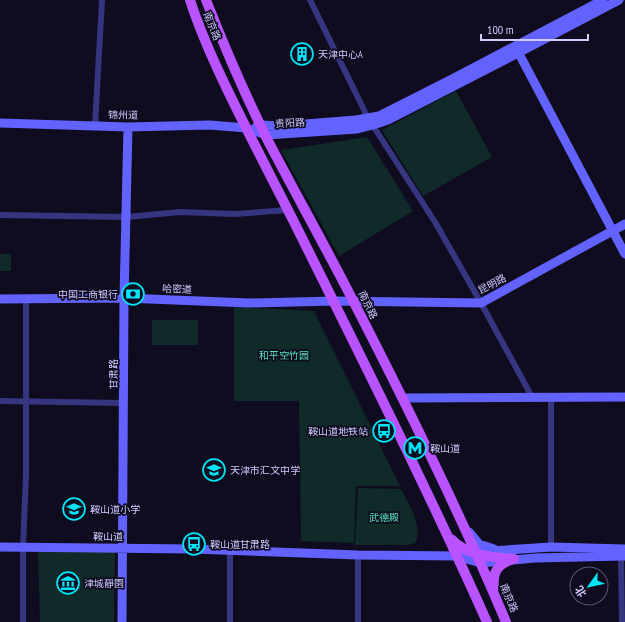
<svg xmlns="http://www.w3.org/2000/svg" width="625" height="622" viewBox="0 0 625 622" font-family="'PT Sans Narrow','Noto Sans SC',sans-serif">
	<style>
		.green { fill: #0f2a28 }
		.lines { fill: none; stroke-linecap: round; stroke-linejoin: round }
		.street { stroke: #363580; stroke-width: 6 }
		.secondary { stroke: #6262ff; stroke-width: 9 }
		.primary { stroke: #b952ff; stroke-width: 10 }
		.labels { text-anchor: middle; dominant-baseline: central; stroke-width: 3.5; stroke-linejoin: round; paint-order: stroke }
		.street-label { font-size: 10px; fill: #cfcbff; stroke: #0f0c20 }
		.poi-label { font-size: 10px; fill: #cfcbff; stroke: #0f0c20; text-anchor: start }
		.park-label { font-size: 10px; fill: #54e2ba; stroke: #0f0c20 }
	</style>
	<rect width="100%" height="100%" fill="#0f0c20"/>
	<path class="green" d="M456,91L492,157L423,196L382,130Z
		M367,137L413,211L339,256L281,150Z
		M0,254H11V271H0Z
		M234,307L314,311L400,486H356L354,543L301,541L299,401H234Z
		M152,320H198V345H152Z
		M358,488L401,489C408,503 424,527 415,543L407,545H355Z
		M38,549L115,550L114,622H40Z"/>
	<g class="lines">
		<path class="street" d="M310,0L368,118L435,222L481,303L532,397
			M95,126L102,0
			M0,215L127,217L180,212L235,214L288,210
			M551,397V547
			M0,401L123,403
			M621,554L622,622
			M23,622V547L26,475V299
			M230,622V550
			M358,622V555"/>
		<path class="secondary" d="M516,48L625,254
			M0,123L128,127L210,125L246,128L266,135L357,129L373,125L388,120L518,53L619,0
			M256,127L261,125L280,126L356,120L379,116L454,78L603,0
			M0,299L124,298L249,303L333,301L481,303L625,224
			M402,398L625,397
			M469,532L479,544L494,549
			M0,547L193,549L358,555L457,556L476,552L551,547L625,549
			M459,557L481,563L535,558L625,556
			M122,622L124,298L128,127"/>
		<path class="primary" d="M190,0C200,31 213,60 227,89C250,137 275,184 299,232C363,361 428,490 487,622
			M206,0C224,46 244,92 266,137C292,187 320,237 346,287C403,397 458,508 506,622
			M451,539C467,556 492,557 514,559
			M494,587C492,572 498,564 513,559"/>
	</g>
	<defs>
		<g id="building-ring" transform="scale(1.15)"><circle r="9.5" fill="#0f0c20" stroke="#00e4f6" stroke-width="1.5"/><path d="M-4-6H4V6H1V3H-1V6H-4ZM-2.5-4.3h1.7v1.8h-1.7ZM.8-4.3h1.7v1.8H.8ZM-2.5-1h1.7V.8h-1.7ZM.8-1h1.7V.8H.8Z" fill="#00e4f6"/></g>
		<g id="bank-ring" transform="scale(1.15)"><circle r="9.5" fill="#0f0c20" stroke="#00e4f6" stroke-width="1.5"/><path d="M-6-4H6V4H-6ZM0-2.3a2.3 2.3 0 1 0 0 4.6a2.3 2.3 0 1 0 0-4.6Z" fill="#00e4f6"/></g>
		<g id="bus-ring" transform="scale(1.15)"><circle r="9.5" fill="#0f0c20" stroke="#00e4f6" stroke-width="1.5"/><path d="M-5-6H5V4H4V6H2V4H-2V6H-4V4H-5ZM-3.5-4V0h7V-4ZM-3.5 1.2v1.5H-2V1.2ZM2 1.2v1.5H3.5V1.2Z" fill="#00e4f6"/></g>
		<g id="metro-ring" transform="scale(1.15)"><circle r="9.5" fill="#0f0c20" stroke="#00e4f6" stroke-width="1.5"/><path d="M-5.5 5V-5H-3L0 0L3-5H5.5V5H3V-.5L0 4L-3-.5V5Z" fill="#00e4f6"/></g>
		<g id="school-ring" transform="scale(1.15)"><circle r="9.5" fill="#0f0c20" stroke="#00e4f6" stroke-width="1.5"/><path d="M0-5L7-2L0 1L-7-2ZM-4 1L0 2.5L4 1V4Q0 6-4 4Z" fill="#00e4f6"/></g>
		<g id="museum-ring" transform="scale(1.15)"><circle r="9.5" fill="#0f0c20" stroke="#00e4f6" stroke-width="1.5"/><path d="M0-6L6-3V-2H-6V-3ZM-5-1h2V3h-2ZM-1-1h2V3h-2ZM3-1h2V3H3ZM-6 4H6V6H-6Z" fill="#00e4f6"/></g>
	</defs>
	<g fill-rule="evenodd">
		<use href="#building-ring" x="302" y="54"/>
		<use href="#bank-ring" x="133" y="294"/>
		<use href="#bus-ring" x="384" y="431"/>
		<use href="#metro-ring" x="415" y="448"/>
		<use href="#school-ring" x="214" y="470"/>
		<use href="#school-ring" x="74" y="509"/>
		<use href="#bus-ring" x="194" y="544"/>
		<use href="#museum-ring" x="68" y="583"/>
	</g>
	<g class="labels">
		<g class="street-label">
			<text transform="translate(212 26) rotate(68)">南京路</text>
			<text transform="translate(123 115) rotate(1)">锦州道</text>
			<text transform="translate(290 123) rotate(-4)">贵阳路</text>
			<text transform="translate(492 284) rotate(-27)">昆明路</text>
			<text transform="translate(177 289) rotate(2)">哈密道</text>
			<text transform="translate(368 305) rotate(64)">南京路</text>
			<text transform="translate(113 374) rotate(-90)">甘肃路</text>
			<text x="108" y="536">鞍山道</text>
			<text transform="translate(509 598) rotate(67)">南京路</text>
		</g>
		<g class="poi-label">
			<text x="318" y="54">天津中心A</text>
			<text x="118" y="294" text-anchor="end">中国工商银行</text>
			<text x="368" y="431" text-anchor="end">鞍山道地铁站</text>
			<text x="430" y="448">鞍山道</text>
			<text x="230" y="470">天津市汇文中学</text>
			<text x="90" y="509">鞍山道小学</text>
			<text x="210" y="544">鞍山道甘肃路</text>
			<text x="84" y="583">津城靜園</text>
		</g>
		<g class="park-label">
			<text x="284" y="355">和平空竹园</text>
			<text x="384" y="517">武德殿</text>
		</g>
	</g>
	<g transform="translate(589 586) rotate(237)"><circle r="19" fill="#0f0c20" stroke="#5c5879"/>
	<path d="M0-3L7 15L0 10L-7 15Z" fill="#00e4f6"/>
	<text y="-6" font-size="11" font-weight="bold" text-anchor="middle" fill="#cfcbff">北</text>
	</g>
	<path d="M481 34v6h107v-6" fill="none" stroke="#cfcbff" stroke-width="2"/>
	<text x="487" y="34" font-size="12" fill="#cfcbff" stroke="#0f0c20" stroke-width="3" paint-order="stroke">100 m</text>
</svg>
